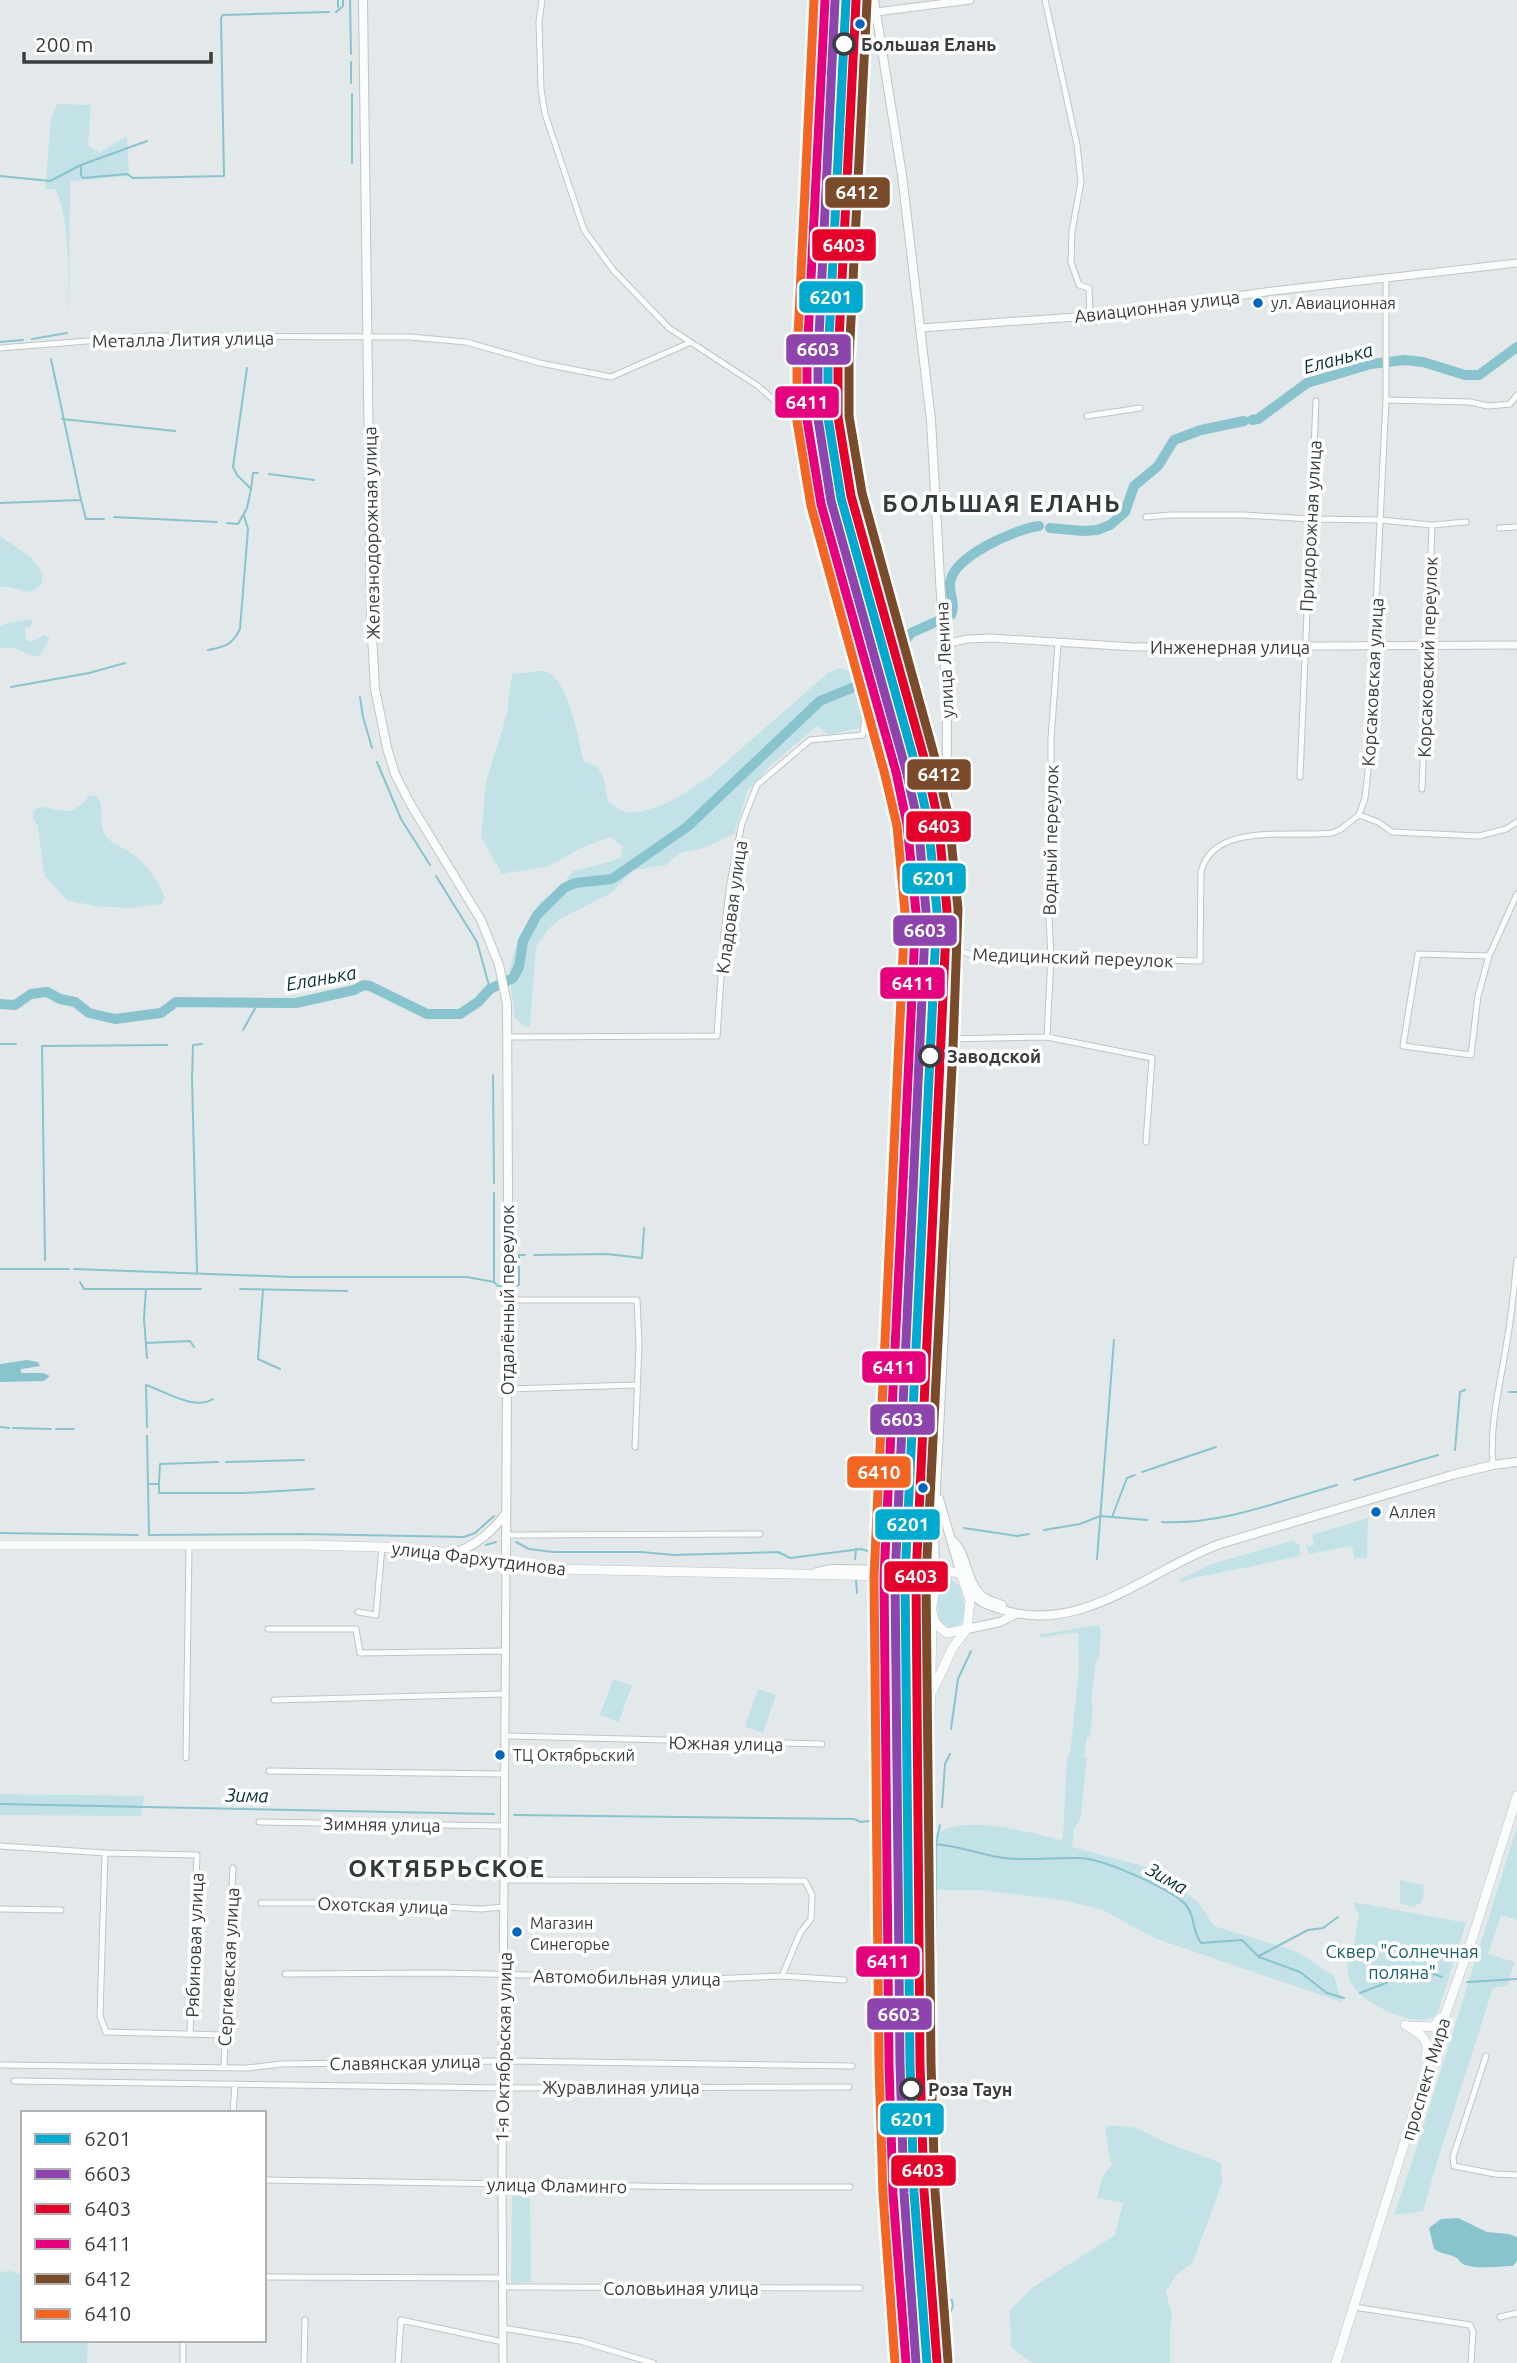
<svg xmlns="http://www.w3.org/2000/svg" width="1517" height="2363" viewBox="0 0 1517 2363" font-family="Ubuntu,sans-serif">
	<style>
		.green { fill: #c2e2e8 }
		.water { fill: #89c3cd }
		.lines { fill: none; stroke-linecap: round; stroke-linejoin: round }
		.stream { stroke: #89c3cd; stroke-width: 2 }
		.river { stroke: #89c3cd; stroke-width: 10 }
		.minor-casing { stroke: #c0c4c5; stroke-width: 7 }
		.tertiary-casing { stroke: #c0c4c5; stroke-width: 9 }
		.secondary-casing { stroke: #c0c4c5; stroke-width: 10 }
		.primary-casing { stroke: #c0c4c5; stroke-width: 10 }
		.minor { stroke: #fbfcfc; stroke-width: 5 }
		.tertiary { stroke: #fbfcfc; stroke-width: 7 }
		.secondary { stroke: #fbfcfc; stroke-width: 8 }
		.primary { stroke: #fbfcfc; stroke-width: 9 }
		.rail-1-casing { stroke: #fff; stroke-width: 14 }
		.rail-2-casing { stroke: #fff; stroke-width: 14 }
		.rail-3-casing { stroke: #fff; stroke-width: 14 }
		.rail-4-casing { stroke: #fff; stroke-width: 14 }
		.rail-5-casing { stroke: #fff; stroke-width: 14 }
		.rail-6-casing { stroke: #fff; stroke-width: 14 }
		.rail-1 { stroke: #00a9ce; stroke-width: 9 }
		.rail-2 { stroke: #8e44ad; stroke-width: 9 }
		.rail-3 { stroke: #e4002b; stroke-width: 9 }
		.rail-4 { stroke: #e5007d; stroke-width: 9 }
		.rail-5 { stroke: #7a4b2a; stroke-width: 9 }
		.rail-6 { stroke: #f26522; stroke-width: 9 }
		.bus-dot { fill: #0065bd; stroke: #fff; stroke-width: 2.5 }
		.stop-dot { fill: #fff; stroke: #393d3e; stroke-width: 3.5 }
		.labels { text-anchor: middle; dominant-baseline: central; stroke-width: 7; stroke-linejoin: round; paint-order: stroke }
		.bus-label { font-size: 16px; fill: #393d3e; stroke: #fff; text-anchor: start }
		.stop-label { font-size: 18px; font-weight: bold; fill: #393d3e; stroke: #fff; text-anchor: start }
		.street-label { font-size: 18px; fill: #393d3e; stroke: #fff }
		.park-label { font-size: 18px; fill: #1f616b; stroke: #fff }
		.water-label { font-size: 19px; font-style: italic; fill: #083137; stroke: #fff }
		.district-label { font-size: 24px; font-weight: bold; letter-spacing: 2px; fill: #323a3c; stroke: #fff }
		.line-badge { stroke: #fff; stroke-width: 2.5 }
		.badge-label { font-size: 19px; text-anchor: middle; font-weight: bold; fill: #fff }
	</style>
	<rect width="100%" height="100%" fill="#e3e9ea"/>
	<path class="green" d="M57,104L91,105L88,145L99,153L127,136L129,176L70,181L69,324C68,291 71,215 55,189H45L51,118Z
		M0,536L32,558L43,574L41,585L31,592C20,591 11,586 0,587Z
		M31,619L33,622L30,627L25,628L26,640L30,642L44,635L49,637V641L39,656C22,657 22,644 0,649V627L8,623Z
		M840,668L853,672L862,715L860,728L829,735L817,726L771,765L748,790L734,834L704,848L680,853L666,865L633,870L611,893L562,918L548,929L536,947L530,1026L525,1027L515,1018L509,971L519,936L540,902L559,889L573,871L609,862L621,857L623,846L609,837L581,848L549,866L502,874L481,837L486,782L507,714L512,674C521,674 532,671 540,671C569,671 578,740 584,762L598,767L604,780L608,801L626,813L640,812L663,805L685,793L710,776L829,672Z
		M95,795C108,806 96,823 106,836C112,844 119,845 128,851C145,861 158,880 165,898L161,904L129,908L94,906L67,900L44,875L38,826L33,819V812L39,807C65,808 69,820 89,796Z
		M1368,1518L1367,1558H1356L1355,1562L1352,1546L1309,1554L1305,1541L1308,1547L1314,1545L1312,1535Z
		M1294,1540L1295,1543L1299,1544L1301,1556L1189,1579L1181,1583L1179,1580L1209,1565Z
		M951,1579L959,1585C962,1596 971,1619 957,1626C951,1629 946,1626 940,1622C937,1610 936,1591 944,1580Z
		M1099,1625L1101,1631L1099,1659L1096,1660L1091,1703L1093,1704L1090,1737L1087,1738L1084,1757L1087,1758L1080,1821L1074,1828L1072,1847L1154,1869L1198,1902L1214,1926L1298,1952L1334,1976L1342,2002L1154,1938L1103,1910L1063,1900L982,1890H934L935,1835C964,1813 1027,1832 1060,1840L1063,1837L1067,1758L1070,1754L1079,1670L1078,1633L1060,1634L1043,1638L1038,1635Z
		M613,1679L632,1685L619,1722L600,1715Z
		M758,1689L776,1695L763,1733L745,1727Z
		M0,1794L144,1796L141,1816L0,1815Z
		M1517,1827V1920L1501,1915L1488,1954L1515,1962L1507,1986L1493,1988L1437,2162L1423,2211L1394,2215L1417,2147Z
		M1400,1880L1423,1885L1424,1891L1421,1903L1411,1907L1400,1903Z
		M1354,1902L1466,1923L1438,2012C1424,2034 1368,2005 1355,1989C1346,1977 1346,1960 1349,1946L1354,1944L1359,1913L1355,1908Z
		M1108,2125L1137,2128L1167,2143L1221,2163L1222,2183L1193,2262L1176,2275L1166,2292L1172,2316L1170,2329V2363H1033L1011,2347L1010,2310L1032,2288L1115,2235L1123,2203L1097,2198L1102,2178L1112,2164C1107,2152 1109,2143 1105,2131Z
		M512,2196H530L531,2282L511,2283Z
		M11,2271L23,2276V2340H88L87,2363H0V2272Z"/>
	<path class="water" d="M27,1360L38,1362L40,1366L21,1369V1373H43L50,1376L44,1381L0,1382V1364Z
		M1458,2218L1487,2232L1509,2234L1517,2237V2261L1513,2266C1500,2266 1474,2270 1463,2264C1460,2262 1458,2258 1455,2257C1447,2253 1443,2255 1434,2249L1429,2228L1441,2219Z"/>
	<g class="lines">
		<path class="stream" d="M338,0V7
			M350,0L351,54
			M336,12L343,6V0
			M351,62V83
			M352,94V163
			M81,165V175L83,178L127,174L133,178L224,176L221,18L223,15L329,12
			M0,176L50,181L81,165L147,141
			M32,339L67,333
			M0,342L23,340
			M62,419L175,431
			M269,474L314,480
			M251,489L253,473H258
			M81,500L86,519H104
			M0,503L81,500L51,359
			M114,517L217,522
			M227,523L238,524L247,508L251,489L237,475L233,467L247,368
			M208,650C225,647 232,645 240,629L248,529L244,516
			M11,687L89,673L125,663
			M360,697L363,717L372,748
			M377,762L401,819L430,865
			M436,876L477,942L490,989
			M243,1030L258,1003
			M0,1044H16
			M493,1075L494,1183
			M494,1193V1282
			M534,1255L607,1254L642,1258L644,1228
			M45,1260L42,1046L167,1045
			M0,1269H69
			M74,1269L292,1277H467L494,1282L498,1286H502
			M197,1272L192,1079L193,1045L202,1044
			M80,1282L84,1289H201
			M513,1286L519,1285V1255H525
			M146,1289L144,1319L147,1358
			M240,1289L347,1291
			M263,1290L258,1359L280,1369
			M146,1343L190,1341L194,1347
			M1509,1392H1517
			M0,1427L9,1428
			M147,1427L146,1385C165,1391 194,1411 213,1399
			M13,1428L51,1429
			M56,1429H74
			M147,1436L149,1535L304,1534L464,1537L475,1533L494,1516
			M1455,1450L1460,1392L1465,1390
			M226,1462L304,1460
			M1142,1472L1216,1447
			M1354,1480L1438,1455
			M159,1482L160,1464L218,1462
			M149,1484H159V1493H243L314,1489
			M1112,1517L1127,1478L1135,1475
			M913,1519H923
			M1162,1522C1221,1525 1280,1501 1337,1485
			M964,1528L1017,1536L1029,1534
			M1044,1530L1080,1524L1100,1516L1147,1520
			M0,1533L138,1535
			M516,1542L529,1549L553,1552H642L673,1555L778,1552L790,1558L861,1549L891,1558L890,1524L896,1519L908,1352L918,1156
			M486,1545L496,1542
			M855,1559L856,1549
			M1097,1559L1114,1340
			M912,1560C916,1542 917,1527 913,1509L935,1082
			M856,1580L857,1593
			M913,1589V1823
			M951,1729L958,1679L971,1651
			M0,1804L494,1814
			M942,1807L945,1764L950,1754
			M514,1815L854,1819L861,1822L895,1818V1824L892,1828L894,1847L899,1846
			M913,1844H920
			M935,1844C957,1846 977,1853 998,1857C1024,1862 1052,1857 1079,1858C1102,1858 1163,1886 1182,1901C1196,1912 1191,1930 1201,1943L1242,1940L1259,1957L1300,1972L1327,1993L1344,1998
			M1259,1956L1308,1930L1323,1928L1338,1917
			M1413,1973L1423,1970L1442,1977
			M1467,1982L1517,1979
			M1360,1993L1391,1981
			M936,1999V1844L940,1825
			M936,2016L939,2190
			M940,2204L947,2300H952L953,2306L949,2316L954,2363"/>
		<path class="river" d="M1252,420L1258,419L1307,383L1371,364L1404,360L1423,362L1465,375H1479L1517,347
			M1050,528L1083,531L1097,530L1110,525L1125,512L1134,486L1158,466L1174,440L1201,430L1244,421
			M867,682L888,663L911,633L951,615C956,604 949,594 950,583C953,556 1016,529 1039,526
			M0,1004L15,1005L31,994L47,992L60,999L75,1002L89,1013L115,1019L161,1013L176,1002L296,1003L354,990L364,985L370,986L427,1014H460L478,1002L490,989L513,978L519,967L523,941L537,915L564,888L575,883L612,879L687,827L820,701L854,687"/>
		<g class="minor-casing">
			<path id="minor" d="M1045,0L1077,145L1081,182L1072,231L1071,262L1079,285L1089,288L1090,316
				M0,348L150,336L410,337L466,342L540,363L611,377L689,343
				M1386,400L1470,402L1488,406L1510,404L1517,395
				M1087,416L1140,408
				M1146,517L1171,515H1244L1310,519L1380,520L1432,525L1466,522
				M1499,528L1517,527
				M1300,777L1316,401
				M1422,789L1432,525
				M1359,815L1378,822L1392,832L1479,836L1506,829L1517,822
				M948,948L973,955L1200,961L1201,872C1213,821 1292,838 1332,833L1341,829L1359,815L1365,798L1373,723L1374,645L1386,400V278
				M1489,956L1418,954L1403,1046L1471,1055L1478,996L1489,956L1517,894
				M508,1037L717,1036L724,933L730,883L742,823L757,785L810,740L863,735L866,707L842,559L792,416L758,386L669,328L614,271L584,230L545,114L541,89L539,22L542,0
				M1047,1037L1051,956L1049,919L1054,854L1051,826V739L1058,643
				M947,1039L1047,1037L1152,1058L1146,1142
				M507,1300H637L639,1345L635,1447
				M506,1389L636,1385
				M1493,1465C1489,1424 1501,1381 1507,1341C1512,1314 1514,1287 1517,1260
				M506,1535L760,1534
				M358,1612L376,1615L382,1547
				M268,1629H356L360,1653L504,1651
				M274,1700L503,1694
				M504,1736L822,1744
				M186,1758L189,1546
				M269,1771L504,1774
				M259,1822L504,1826
				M0,1846L105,1853L197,1855L190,2034
				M105,1853L100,2016L106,2032L225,2035
				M504,1880L805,1881L812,1895L811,1919L800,1933L782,1976
				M261,1903H368L481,1909L504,1907
				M0,1909L61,1910
				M285,1974L440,1973L709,1979L782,1976L844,1980
				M1486,2056L1453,2157L1454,2166L1495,2174L1517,2175
				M0,2065L247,2068L281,2064L503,2061L852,2066
				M224,2067L233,1868
				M14,2081L503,2088L849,2087
				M233,2113L235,2084
				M264,2180L702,2187H850
				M264,2277L502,2278
				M502,2287L860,2288
				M1354,2307L1470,2325L1473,2332L1471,2363
				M1500,2317L1517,2313
				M503,2328L580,2341L653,2363
				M183,2341V2363
				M304,2363L305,2320
				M398,2363L401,2320L503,2342"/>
		</g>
		<g class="tertiary-casing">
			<path id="tertiary" d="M876,12L970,0
				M921,328L1090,316L1273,291L1517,263
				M944,644L968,639L992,638L1135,647L1517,645
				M503,2363L502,2184L506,1563"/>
		</g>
		<g class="secondary-casing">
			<path id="secondary" d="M363,0L371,617L375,689L387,748L395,774L411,805L481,920L499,965L507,1004L508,1187L506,1563
				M874,0L902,175L931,420L947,703L945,1312L934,1527L935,1574
				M939,1499L961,1574
				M951,1539C968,1553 965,1580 981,1595C986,1600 995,1602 1002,1605
				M454,1553C475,1546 493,1531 506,1513
				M817,1572L832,1569L914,1570L928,1559L932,1544
				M967,1588C980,1603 984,1604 1003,1610C1083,1635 1150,1569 1220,1544L1452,1475L1493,1465L1517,1462
				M967,1629L1000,1622L1016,1614"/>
		</g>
		<g class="primary-casing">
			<path id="primary" d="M0,1545H304L382,1547L454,1553L506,1563L556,1569L888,1576C900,1582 914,1579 925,1589C939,1604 922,1617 947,1633L967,1629
				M900,1574C910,1574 921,1574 931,1574C943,1574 949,1569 961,1574L970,1600L967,1629L953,1647L933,1690
				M933,1603L935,1574
				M932,1617L925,2004L931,2224L944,2363
				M1405,2025C1419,2033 1431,2039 1426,2057
				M1411,2026L1434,2027L1440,2018
				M1336,2363L1438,2035L1472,1939L1517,1796"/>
		</g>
		<use href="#minor" class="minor"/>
		<use href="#tertiary" class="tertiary"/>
		<use href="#secondary" class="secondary"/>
		<use href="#primary" class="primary"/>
		<g class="rail-1-casing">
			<path id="rail-1" d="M846,0L828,359V418L841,498L916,767L928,821L937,911L905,1577L910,2064L914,2192L927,2363"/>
		</g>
		<g class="rail-2-casing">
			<path id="rail-2" d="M835,0L818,358V419L831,501L906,770L918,823L926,911L895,1577L900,2064L904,2193L916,2363"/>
		</g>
		<g class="rail-3-casing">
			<path id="rail-3" d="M856,1L838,359V417L851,496L926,765L938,820L947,910L916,1577L920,2064L924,2191L937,2362"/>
		</g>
		<g class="rail-4-casing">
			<path id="rail-4" d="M825,0L807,358V420L821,504L896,772L907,824L916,912L884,1577L889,2065L893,2194L906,2363"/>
		</g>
		<g class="rail-5-casing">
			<path id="rail-5" d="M867,1L849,360V416L862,493L936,762L949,819L958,909L953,1047L926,1577L931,2064L935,2191L948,2361"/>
		</g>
		<g class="rail-6-casing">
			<path id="rail-6" d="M814,0L797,357V421L811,506L885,775L897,826L905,912L874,1577L879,2065L883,2194L895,2363"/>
		</g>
		<use href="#rail-1" class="rail-1"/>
		<use href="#rail-2" class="rail-2"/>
		<use href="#rail-3" class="rail-3"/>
		<use href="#rail-4" class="rail-4"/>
		<use href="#rail-5" class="rail-5"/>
		<use href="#rail-6" class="rail-6"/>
	</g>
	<g class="bus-dot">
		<circle cx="860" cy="24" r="6"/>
		<circle cx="1258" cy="303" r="6"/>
		<circle cx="923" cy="1488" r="6"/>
		<circle cx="1376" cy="1512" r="6"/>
		<circle cx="500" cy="1755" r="6"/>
		<circle cx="517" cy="1932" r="6"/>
	</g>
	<g class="stop-dot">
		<circle cx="844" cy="44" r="10"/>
		<circle cx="930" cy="1056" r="10"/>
		<circle cx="911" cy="2089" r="10"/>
	</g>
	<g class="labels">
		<g class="bus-label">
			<text x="1271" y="303">ул. Авиационная</text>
			<text x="1389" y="1512">Аллея</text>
			<text x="513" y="1755">ТЦ Октябрьский</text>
			<text x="530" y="1923">Магазин<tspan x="530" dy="21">Синегорье</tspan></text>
		</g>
		<g class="stop-label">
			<text x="861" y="44">Большая Елань</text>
			<text x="947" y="1056">Заводской</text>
			<text x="928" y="2089">Роза Таун</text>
		</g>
		<g class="street-label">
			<text transform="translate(1157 306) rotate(-7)">Авиационная улица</text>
			<text transform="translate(183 339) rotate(-1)">Металла Лития улица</text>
			<text transform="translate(1310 526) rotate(-87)">Придорожная улица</text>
			<text transform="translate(371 533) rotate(-91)">Железнодорожная улица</text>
			<text x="1230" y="647">Инженерная улица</text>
			<text transform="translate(1427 657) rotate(-88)">Корсаковский переулок</text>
			<text transform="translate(944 660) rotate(-93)">улица Ленина</text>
			<text transform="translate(1372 682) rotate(-87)">Корсаковская улица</text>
			<text transform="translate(1050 840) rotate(-89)">Водный переулок</text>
			<text transform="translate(731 907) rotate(-82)">Кладовая улица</text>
			<text transform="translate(1073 957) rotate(2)">Медицинский переулок</text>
			<text transform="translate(507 1300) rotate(-90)">Отдалённый переулок</text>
			<text transform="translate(479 1558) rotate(7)">улица Фархутдинова</text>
			<text transform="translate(726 1743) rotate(1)">Южная улица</text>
			<text transform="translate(382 1824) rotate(1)">Зимняя улица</text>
			<text transform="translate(383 1905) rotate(2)">Охотская улица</text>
			<text transform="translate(194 1945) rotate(-88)">Рябиновая улица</text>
			<text transform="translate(228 1967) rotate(-87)">Сергиевская улица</text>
			<text transform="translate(627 1977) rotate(1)">Автомобильная улица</text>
			<text transform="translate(503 2047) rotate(-89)">1-я Октябрьская улица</text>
			<text transform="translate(405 2062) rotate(-1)">Славянская улица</text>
			<text transform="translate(1425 2079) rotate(-73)">проспект Мира</text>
			<text x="621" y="2087">Журавлиная улица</text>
			<text transform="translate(557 2185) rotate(1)">улица Фламинго</text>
			<text x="681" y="2288">Соловьиная улица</text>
		</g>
		<g class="park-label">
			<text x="1402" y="1951">Сквер "Солнечная<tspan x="1402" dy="21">поляна"</tspan></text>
		</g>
		<g class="water-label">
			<text transform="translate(1338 358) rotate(-15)">Еланька</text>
			<text transform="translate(321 978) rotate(-10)">Еланька</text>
			<text transform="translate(247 1795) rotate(1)">Зима</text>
			<text transform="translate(1167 1878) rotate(30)">Зима</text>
		</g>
		<g class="district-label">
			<text x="1002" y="503">БОЛЬШАЯ ЕЛАНЬ</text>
			<text x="447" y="1868">ОКТЯБРЬСКОЕ</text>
		</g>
	</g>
	<g class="line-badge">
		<rect x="824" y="176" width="67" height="33" rx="7" fill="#7a4b2a"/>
		<rect x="811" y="228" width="66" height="34" rx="7" fill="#e4002b"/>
		<rect x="798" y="280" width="66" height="34" rx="7" fill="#00a9ce"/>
		<rect x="785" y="333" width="67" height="33" rx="7" fill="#8e44ad"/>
		<rect x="774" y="385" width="66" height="34" rx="7" fill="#e5007d"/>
		<rect x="906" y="758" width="66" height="33" rx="7" fill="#7a4b2a"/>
		<rect x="905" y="810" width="67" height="33" rx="7" fill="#e4002b"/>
		<rect x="901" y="862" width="66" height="33" rx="7" fill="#00a9ce"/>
		<rect x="892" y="914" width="66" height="33" rx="7" fill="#8e44ad"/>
		<rect x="879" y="966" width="67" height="34" rx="7" fill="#e5007d"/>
		<rect x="861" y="1350" width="66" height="34" rx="7" fill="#e5007d"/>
		<rect x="869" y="1403" width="67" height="33" rx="7" fill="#8e44ad"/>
		<rect x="846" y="1455" width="66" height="34" rx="7" fill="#f26522"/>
		<rect x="874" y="1508" width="67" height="33" rx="7" fill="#00a9ce"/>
		<rect x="883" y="1560" width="66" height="33" rx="7" fill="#e4002b"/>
		<rect x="855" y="1945" width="66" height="33" rx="7" fill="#e5007d"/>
		<rect x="866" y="1997" width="67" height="34" rx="7" fill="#8e44ad"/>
		<rect x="879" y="2102" width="66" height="34" rx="7" fill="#00a9ce"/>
		<rect x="890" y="2154" width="67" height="33" rx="7" fill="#e4002b"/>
	</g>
	<g class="badge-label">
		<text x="857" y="199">6412</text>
		<text x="844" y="252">6403</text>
		<text x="831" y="304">6201</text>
		<text x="818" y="356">6603</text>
		<text x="807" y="409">6411</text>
		<text x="939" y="781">6412</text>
		<text x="939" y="833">6403</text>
		<text x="934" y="885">6201</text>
		<text x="925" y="937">6603</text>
		<text x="913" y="990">6411</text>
		<text x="894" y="1374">6411</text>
		<text x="902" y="1426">6603</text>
		<text x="879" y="1479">6410</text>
		<text x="908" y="1531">6201</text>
		<text x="916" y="1583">6403</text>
		<text x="888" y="1968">6411</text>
		<text x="899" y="2021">6603</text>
		<text x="912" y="2126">6201</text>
		<text x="923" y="2177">6403</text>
	</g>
	<rect x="21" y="2111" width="245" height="231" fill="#ffffff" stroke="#b0b1b2" stroke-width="2"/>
	<rect x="35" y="2134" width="35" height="10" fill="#00a9ce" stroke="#b0b1b2" stroke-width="2"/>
	<text x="84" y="2146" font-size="21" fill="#393d3e">6201</text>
	<rect x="35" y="2169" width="35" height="10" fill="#8e44ad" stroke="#b0b1b2" stroke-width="2"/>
	<text x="84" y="2181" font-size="21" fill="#393d3e">6603</text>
	<rect x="35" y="2204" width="35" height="10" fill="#e4002b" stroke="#b0b1b2" stroke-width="2"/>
	<text x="84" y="2216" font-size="21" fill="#393d3e">6403</text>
	<rect x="35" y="2239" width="35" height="10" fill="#e5007d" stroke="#b0b1b2" stroke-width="2"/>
	<text x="84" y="2251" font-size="21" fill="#393d3e">6411</text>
	<rect x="35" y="2274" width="35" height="10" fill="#7a4b2a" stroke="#b0b1b2" stroke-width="2"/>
	<text x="84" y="2286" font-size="21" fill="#393d3e">6412</text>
	<rect x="35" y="2309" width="35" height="10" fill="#f26522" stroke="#b0b1b2" stroke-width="2"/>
	<text x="84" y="2321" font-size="21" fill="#393d3e">6410</text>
	<path d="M24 52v10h187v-10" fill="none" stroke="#393d3e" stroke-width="3.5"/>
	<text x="35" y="52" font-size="21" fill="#393d3e" stroke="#ffffff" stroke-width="5" paint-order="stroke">200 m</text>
</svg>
